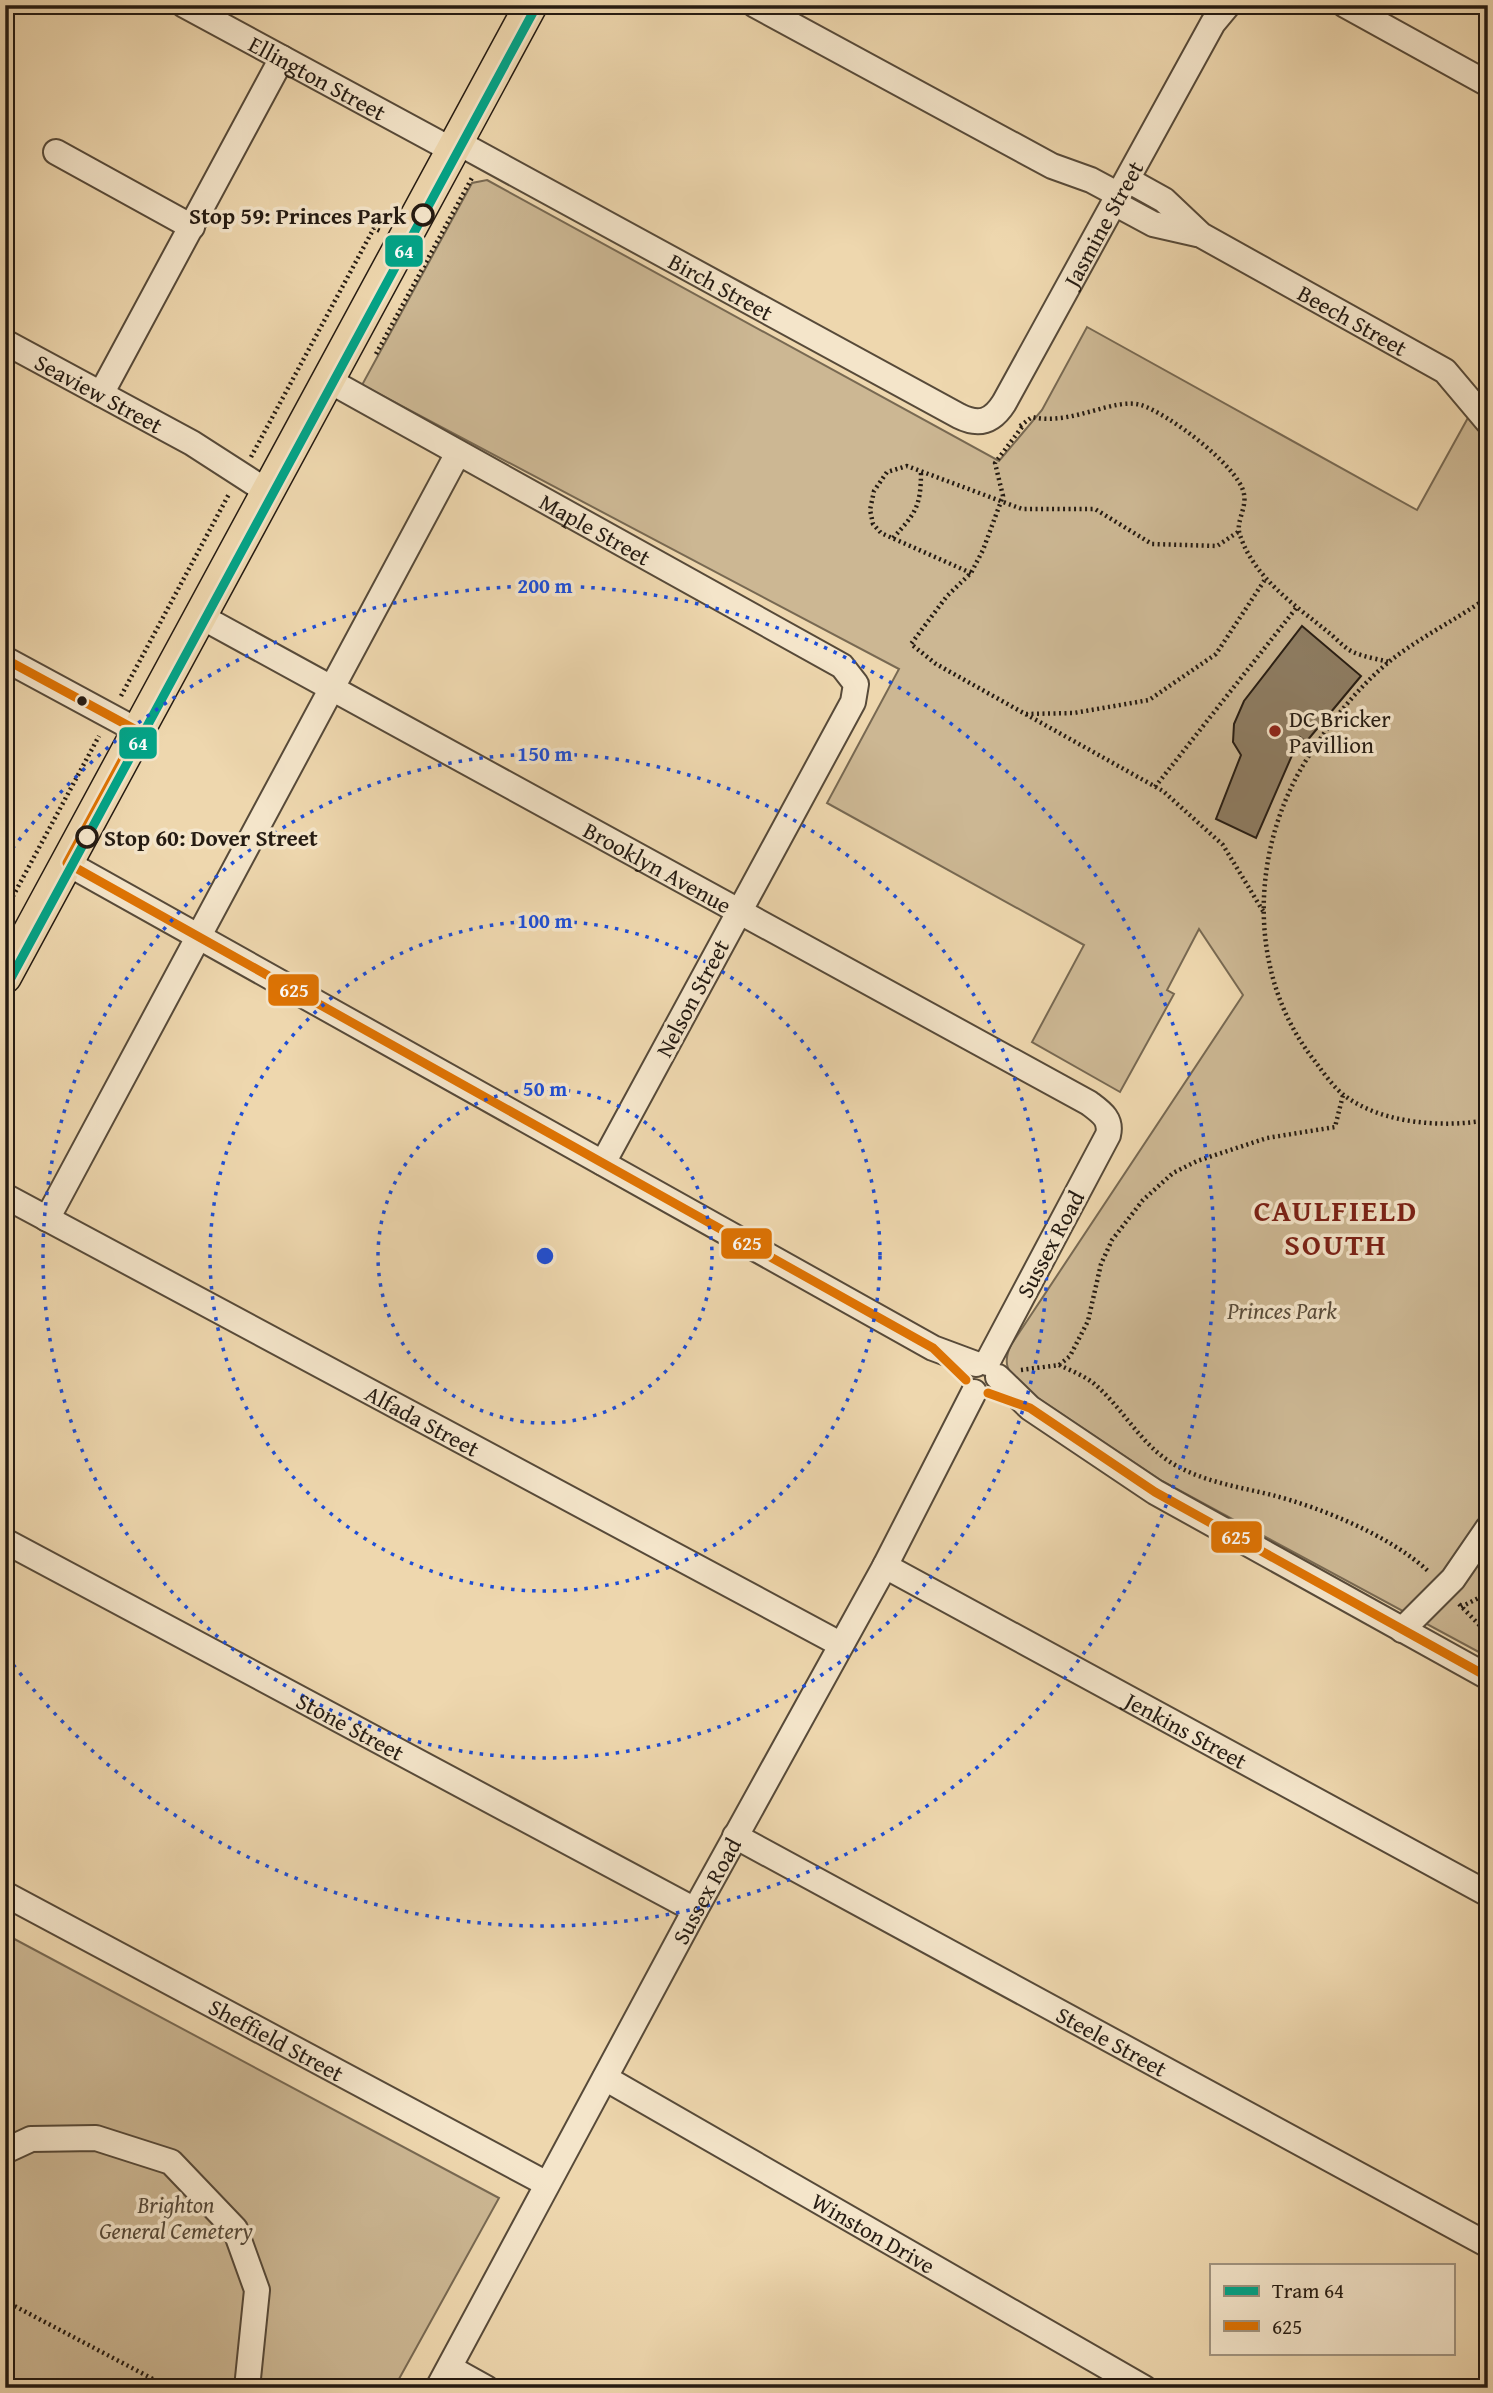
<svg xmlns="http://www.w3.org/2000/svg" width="1493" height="2393" viewBox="0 0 1493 2393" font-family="'Gentium Book Plus',serif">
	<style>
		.green { fill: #ccb793; stroke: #786952; stroke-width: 2 }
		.building { fill: #8e7d63; stroke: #251b12; stroke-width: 2 }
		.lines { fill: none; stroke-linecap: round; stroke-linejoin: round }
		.minor-casing { stroke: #574a39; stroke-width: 28 }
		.major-casing { stroke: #251b12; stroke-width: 35 }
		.path { stroke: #251b12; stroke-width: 4.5; stroke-dasharray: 2 3.5; stroke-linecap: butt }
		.minor { stroke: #f4e5ca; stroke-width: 24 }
		.major { stroke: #eed7ae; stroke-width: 32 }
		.bus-1-casing { stroke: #f4e5ca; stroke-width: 14 }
		.bus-1 { stroke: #de7303; stroke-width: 9 }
		.tram-1-casing { stroke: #f4e5ca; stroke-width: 14 }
		.tram-1 { stroke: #02a488; stroke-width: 9 }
		.ring { fill: none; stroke: #1d4ed8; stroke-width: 3.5; stroke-dasharray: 3.5 7 }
		.stop-dot { fill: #f4e5ca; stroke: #251b12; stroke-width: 3.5 }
		.bus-dot { fill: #251b12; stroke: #f4e5ca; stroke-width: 2.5 }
		.poi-dot { fill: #8f2418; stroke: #f4e5ca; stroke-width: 2.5 }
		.labels { text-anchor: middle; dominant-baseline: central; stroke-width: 7; stroke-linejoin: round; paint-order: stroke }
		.street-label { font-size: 23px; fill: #251b12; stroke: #f4e5ca }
		.stop-label { font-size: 23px; font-weight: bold; fill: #251b12; stroke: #f4e5ca; text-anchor: end }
		.poi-label { font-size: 23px; fill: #251b12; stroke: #f4e5ca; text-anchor: start }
		.park-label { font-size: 23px; font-style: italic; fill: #574a39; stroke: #f4e5ca }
		.district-label { font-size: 30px; font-weight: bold; letter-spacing: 2px; fill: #7a1f14; stroke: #f4e5ca }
		.centre { fill: #1d4ed8; stroke: #f4e5ca; stroke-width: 3.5 }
		.ring-label { font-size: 21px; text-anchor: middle; font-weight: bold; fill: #1d4ed8; stroke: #f4e5ca; stroke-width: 7; stroke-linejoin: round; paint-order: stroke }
		.line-badge { stroke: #f4e5ca; stroke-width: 2.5 }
		.badge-label { font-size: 19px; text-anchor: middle; font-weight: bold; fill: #fff }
	</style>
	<rect width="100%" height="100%" fill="#eed7ae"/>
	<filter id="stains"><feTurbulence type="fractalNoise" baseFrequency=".00286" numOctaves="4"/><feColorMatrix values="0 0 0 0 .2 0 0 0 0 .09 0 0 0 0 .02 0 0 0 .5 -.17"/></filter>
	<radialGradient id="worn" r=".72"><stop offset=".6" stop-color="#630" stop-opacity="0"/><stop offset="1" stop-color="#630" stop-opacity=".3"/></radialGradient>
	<path class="green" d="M487,180L999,461L1042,410L1087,327L1417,510L1485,387L1488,389V1657L1162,1481L1020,1386C1008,1372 1002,1363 1011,1345L1243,995L1199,929L1167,990L1174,994L1120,1092L1032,1042L1084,945L827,803L899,669L362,385L472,183Z
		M5,1934L499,2198L394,2388H5Z"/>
	<path class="building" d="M1302,626L1361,676L1306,742L1300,737L1256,838L1216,819L1241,755L1233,742L1234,724L1244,701Z"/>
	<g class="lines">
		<g class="minor-casing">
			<g id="minor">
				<path id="s1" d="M184,5L452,150"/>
				<path d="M755,5L1052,166L1091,180L1119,195"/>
				<path d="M1345,5L1488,84"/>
				<path id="s2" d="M457,142L959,416C979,426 992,422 1004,403L1213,23L1228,5"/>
				<path d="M56,152L192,227"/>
				<path id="s3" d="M1128,180L1164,200L1201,235L1445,371L1488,422"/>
				<path d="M1114,203L1153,224L1197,234"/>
				<path id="s4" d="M5,342L192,443L268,492"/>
				<path id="s5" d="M328,380L842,666L856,684L853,702L603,1163"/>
				<path d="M101,394L282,58"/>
				<path id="s6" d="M200,616L1089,1103C1101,1112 1112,1119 1108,1135L987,1363"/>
				<path d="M5,659L138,731"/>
				<path d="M67,863L933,1348L976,1364"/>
				<path id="s7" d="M5,1196L840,1644"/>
				<path d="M47,1219L458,453"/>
				<path d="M998,1377L1030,1408L1155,1492L1488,1677"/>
				<path id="s8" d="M5,1541L695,1910"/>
				<path id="s9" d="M885,1566L1488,1894"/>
				<path d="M1402,1630L1453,1579L1488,1528"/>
				<path id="s10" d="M735,1836L1488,2245"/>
				<path id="s11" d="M5,1894L547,2184"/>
				<path id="s12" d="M605,2078L1144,2388"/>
				<path d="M5,2151L31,2139L96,2138L171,2162L235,2229L257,2290L247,2388"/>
				<path d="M450,2368L486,2388"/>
				<path id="s13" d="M438,2388L695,1910L885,1566L974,1392"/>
			</g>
		</g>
		<g class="major-casing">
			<path id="major" d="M5,977L531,5"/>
		</g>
		<path class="path" d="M376,354L473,176
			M1020,426L1032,417C1072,426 1113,397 1141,405C1167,413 1239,466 1244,494C1247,508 1235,523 1240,535C1254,578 1295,605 1328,632C1336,638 1344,648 1353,652C1364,657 1378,659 1389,662
			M1022,427L995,463L1003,496L983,550L971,573L947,596L911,644L936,664L1163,791L1223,845L1263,911
			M251,457L374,228L382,232
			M893,538C916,513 921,506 921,471
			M971,573L881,533L873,524L870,510L874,491L887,472L907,466L1022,509H1095L1152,544L1217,546L1238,532
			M1488,597C1456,620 1420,637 1390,661C1358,687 1327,726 1305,762C1250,852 1247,975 1314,1060C1323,1072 1333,1087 1345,1096C1383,1124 1443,1128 1488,1120
			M121,696L229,494
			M1026,714L1074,713L1149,700L1216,654L1266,578
			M1155,787L1297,607
			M5,911L99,736
			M1059,1365C1070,1370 1082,1375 1092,1382C1123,1407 1140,1445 1175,1465C1205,1482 1239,1487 1272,1495C1322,1508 1391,1536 1429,1572
			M1021,1370L1059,1365L1070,1356L1088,1321L1101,1264L1112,1240L1143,1200L1173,1173L1197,1161L1267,1138L1335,1127L1343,1095
			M1459,1604L1488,1634
			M1461,1607L1488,1593
			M5,2301L170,2388"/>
		<use href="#minor" class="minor"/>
		<use href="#major" class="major"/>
		<g class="bus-1-casing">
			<path id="bus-1" d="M5,659L138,731
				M67,863L933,1348L966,1380
				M67,863L138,731
				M988,1393L1030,1408L1155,1492L1488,1677"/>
		</g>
		<use href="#bus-1" class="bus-1"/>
		<g class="tram-1-casing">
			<path id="tram-1" d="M5,989L537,5"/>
		</g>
		<use href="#tram-1" class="tram-1"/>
	</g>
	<g class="ring">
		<circle cx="545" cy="1256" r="167"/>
		<circle cx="545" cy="1256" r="335"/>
		<circle cx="545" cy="1256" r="502"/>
		<path d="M6 857A670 670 0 1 1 6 1655"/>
	</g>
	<g class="stop-dot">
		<circle cx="423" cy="215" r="10"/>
		<circle cx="87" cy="837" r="10"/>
	</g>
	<circle class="bus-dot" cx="82" cy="701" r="6"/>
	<circle class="poi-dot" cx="1275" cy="731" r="7"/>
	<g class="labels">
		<g class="street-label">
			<text stroke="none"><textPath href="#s1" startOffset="152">Ellington Street</textPath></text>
			<text stroke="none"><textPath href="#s2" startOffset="830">Jasmine Street</textPath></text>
			<text stroke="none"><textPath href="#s2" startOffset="301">Birch Street</textPath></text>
			<text stroke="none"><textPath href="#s3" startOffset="266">Beech Street</textPath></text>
			<text stroke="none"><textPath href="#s4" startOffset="107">Seaview Street</textPath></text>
			<text stroke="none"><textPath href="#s5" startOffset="306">Maple Street</textPath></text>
			<text stroke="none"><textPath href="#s6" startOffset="522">Brooklyn Avenue</textPath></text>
			<text transform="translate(692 998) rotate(-62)">Nelson Street</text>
			<text transform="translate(1050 1244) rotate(-62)">Sussex Road</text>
			<text stroke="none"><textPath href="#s7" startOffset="474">Alfada Street</textPath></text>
			<text stroke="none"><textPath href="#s8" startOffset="392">Stone Street</textPath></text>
			<text stroke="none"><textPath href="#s9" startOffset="343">Jenkins Street</textPath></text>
			<text stroke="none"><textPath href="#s13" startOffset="565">Sussex Road</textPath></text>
			<text stroke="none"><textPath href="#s11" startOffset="308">Sheffield Street</textPath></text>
			<text stroke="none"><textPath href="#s10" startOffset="429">Steele Street</textPath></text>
			<text stroke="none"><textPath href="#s12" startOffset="310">Winston Drive</textPath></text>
		</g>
		<g class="stop-label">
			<text x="406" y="215">Stop 59: Princes Park</text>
			<text x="104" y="837" text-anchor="start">Stop 60: Dover Street</text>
		</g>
		<g class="poi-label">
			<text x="1289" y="718">DC Bricker<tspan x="1289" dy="26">Pavillion</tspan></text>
		</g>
		<g class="park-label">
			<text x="1282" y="1310">Princes Park</text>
			<text x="176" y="2204">Brighton<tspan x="176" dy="26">General Cemetery</tspan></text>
		</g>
		<g class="district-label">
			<text x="1336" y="1210">CAULFIELD<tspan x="1336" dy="34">SOUTH</tspan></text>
		</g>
	</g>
	<circle cx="545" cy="1256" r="10" class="centre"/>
	<g class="ring-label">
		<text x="545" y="593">200 m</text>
		<text x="545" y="761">150 m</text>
		<text x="545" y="928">100 m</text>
		<text x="545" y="1096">50 m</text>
	</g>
	<g class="line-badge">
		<rect x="384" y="234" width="40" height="34" rx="7" fill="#02a488"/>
		<rect x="118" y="726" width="40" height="34" rx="7" fill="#02a488"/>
		<rect x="267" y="973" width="53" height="34" rx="7" fill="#de7303"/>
		<rect x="720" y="1227" width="53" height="33" rx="7" fill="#de7303"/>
		<rect x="1210" y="1520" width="53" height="34" rx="7" fill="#de7303"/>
	</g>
	<g class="badge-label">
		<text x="404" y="258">64</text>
		<text x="138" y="750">64</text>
		<text x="294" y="997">625</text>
		<text x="747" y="1250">625</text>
		<text x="1236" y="1544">625</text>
	</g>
	<rect width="1493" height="2393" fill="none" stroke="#eed7ae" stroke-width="28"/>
	<rect x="7" y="7" width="1479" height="2379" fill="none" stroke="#251b12" stroke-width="3.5"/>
	<rect x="14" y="14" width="1465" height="2365" fill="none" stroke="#251b12" stroke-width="2"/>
	<rect x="1210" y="2264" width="245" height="91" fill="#f4e5ca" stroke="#a19480" stroke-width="2"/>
	<rect x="1224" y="2286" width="35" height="10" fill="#02a488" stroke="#a19480" stroke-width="2"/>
	<text x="1272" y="2298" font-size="21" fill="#251b12">Tram 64</text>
	<rect x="1224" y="2321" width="35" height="10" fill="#de7303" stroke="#a19480" stroke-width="2"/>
	<text x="1272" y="2334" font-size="21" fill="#251b12">625</text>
	<rect width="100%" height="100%" filter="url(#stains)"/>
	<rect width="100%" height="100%" fill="url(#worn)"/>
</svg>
